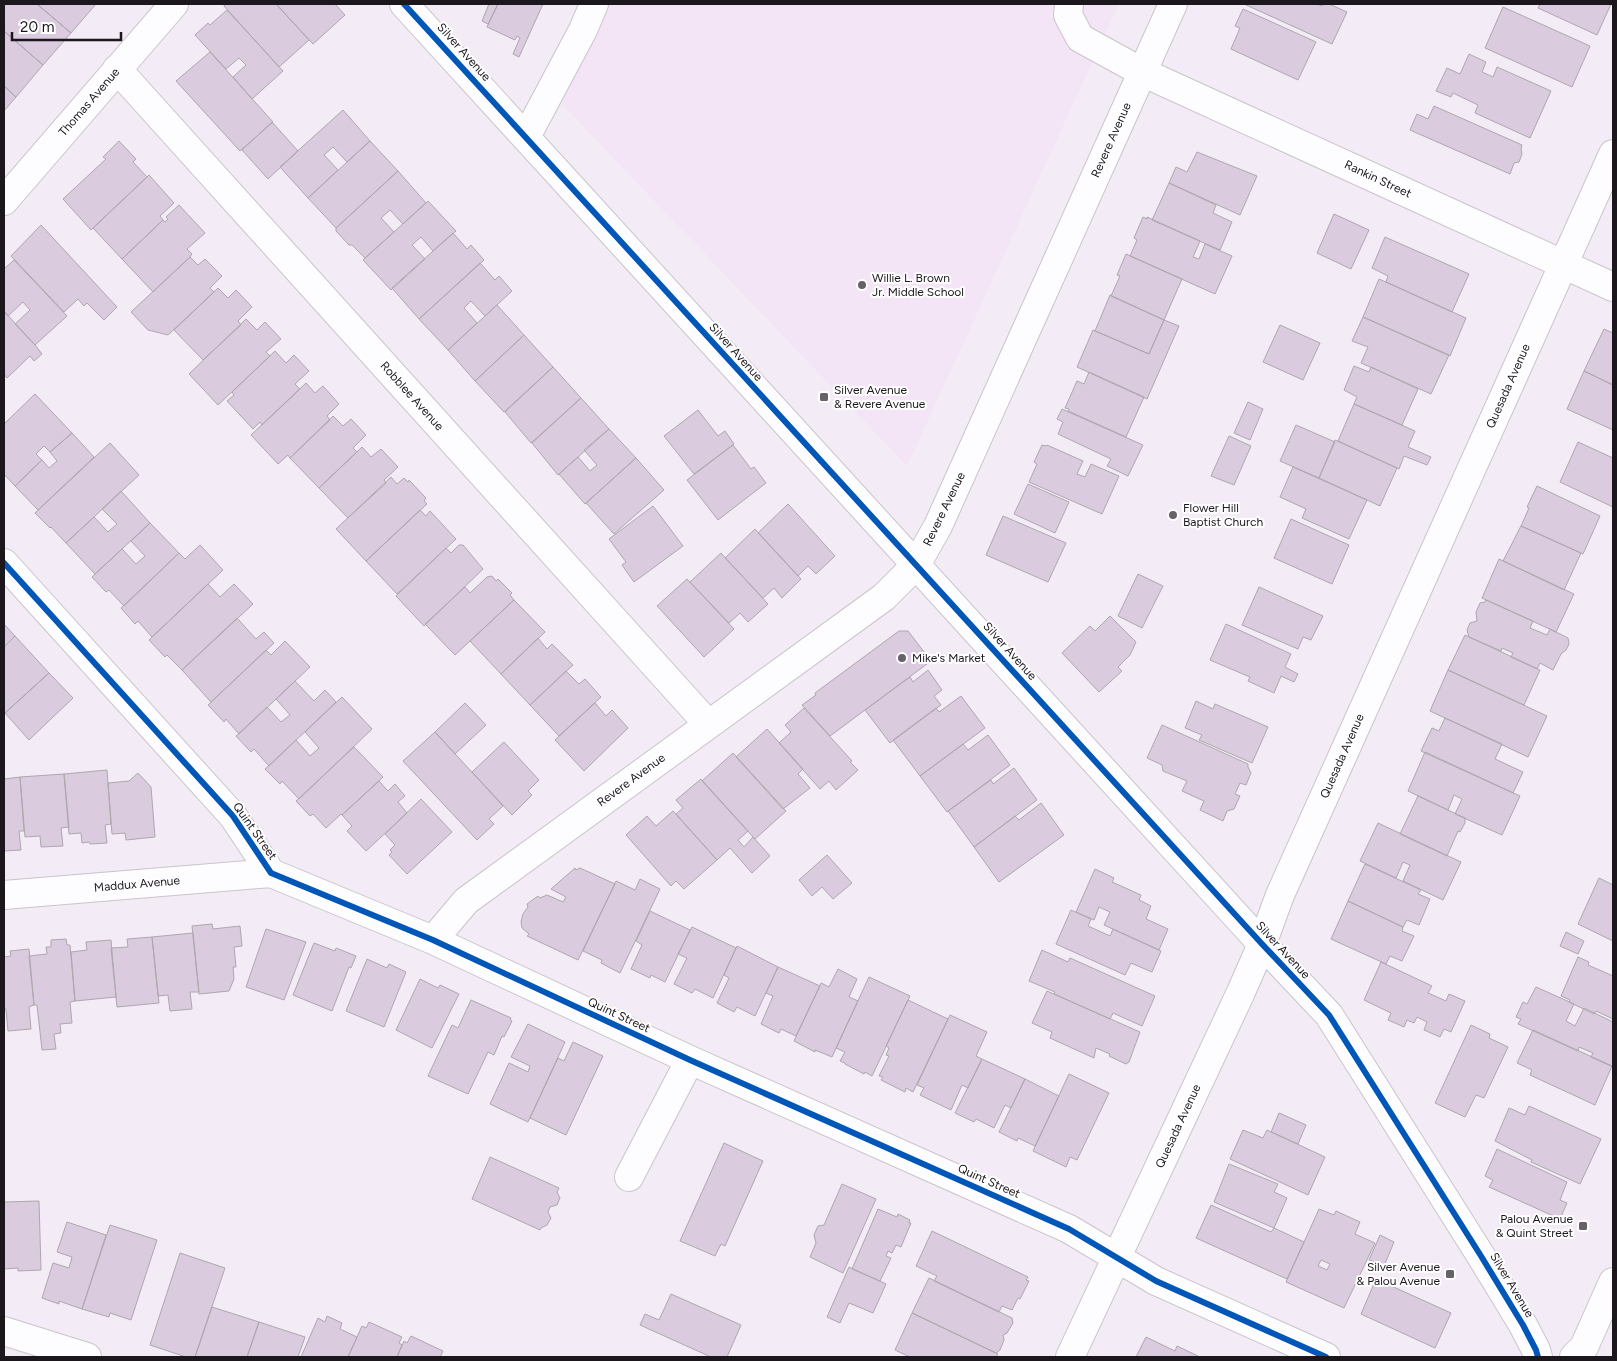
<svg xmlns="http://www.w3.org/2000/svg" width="1617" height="1361" viewBox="0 0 1617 1361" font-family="Figtree,sans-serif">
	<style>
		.built { fill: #f3e4f6 }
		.building { fill: #dbcbdf; stroke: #ada7ae; fill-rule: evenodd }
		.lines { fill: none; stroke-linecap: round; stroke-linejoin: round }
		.minor-casing { stroke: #cac4cb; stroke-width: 30 }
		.minor { stroke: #fdfcfe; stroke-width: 28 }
		.cycleway-casing { stroke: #fff; stroke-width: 9 }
		.cycleway { stroke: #0057b8; stroke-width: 6 }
		.poi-dot { fill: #676169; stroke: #fff; stroke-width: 2 }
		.labels { text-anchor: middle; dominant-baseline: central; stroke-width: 4; stroke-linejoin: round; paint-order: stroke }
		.street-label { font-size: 12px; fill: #1c171d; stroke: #fff }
		.poi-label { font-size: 12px; fill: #1c171d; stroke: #fff; text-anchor: start }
	</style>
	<rect width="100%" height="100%" fill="#f3ebf5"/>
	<path class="built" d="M607,4H1119L907,466L562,104Z"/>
	<path class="building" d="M4,4H37L71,33L43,65L4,31Z
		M37,4H96L71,33Z
		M225,4H276L309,40L279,67L224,6Z
		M276,4H335L345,15L313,44Z
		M489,4H498L488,24L482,21Z
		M498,4H543L519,57L513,54L520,38L517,36L515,40L487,27Z
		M1244,4H1317L1322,6L1324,4H1329L1347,12L1332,44Z
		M1540,4H1611L1597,35L1538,8Z
		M1503,7L1590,46L1572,87L1485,48Z
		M1243,9L1316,42L1298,80L1231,49L1240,28L1235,26Z
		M227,10L283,71L252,99L233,77L246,65L239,58L226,69L195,35L208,23L210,25Z
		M4,31L43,65L16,97L4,86Z
		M210,52L273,122L240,151L176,81Z
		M1469,54L1486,62L1482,72L1493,77L1497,67L1551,91L1530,138L1475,113L1478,105L1453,93L1451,97L1436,91L1447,68L1460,74Z
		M4,86L16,97L4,111Z
		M1434,106L1522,145L1521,149L1522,154L1519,162L1514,163L1510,174L1410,130L1417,114L1428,119Z
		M343,110L370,141L347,162L333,147L324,155L338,170L308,198L280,167Z
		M272,122L298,151L268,179L242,150Z
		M119,141L136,159L133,162L147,177L91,230L63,199L106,159L103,157Z
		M370,141L398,171L336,228L308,198Z
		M1197,152L1257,176L1240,215L1169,183L1176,167L1187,172Z
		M398,171L426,203L403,224L390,210L381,218L394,232L365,258L352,245H349L336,231V228Z
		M149,175L174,203L160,216L163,220L122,259L93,228Z
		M1169,183L1216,205L1213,213L1232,222L1220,250L1152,220Z
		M428,201L456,231L433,251L421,237L412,245L425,259L391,290L363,260Z
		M179,205L205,233L187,249L192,254L190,257L153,292L122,259L163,220L165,222L168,219L166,217Z
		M1334,214L1369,230L1351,269L1317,253Z
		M1143,217L1147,219V217L1200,241L1193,257L1199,259L1205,244L1232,256L1215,294L1130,256L1137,240L1134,238Z
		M41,225L117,307L104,320L87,303L84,306L78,299L64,312L11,256Z
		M453,233L467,249L471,245L484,260L419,319L392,288Z
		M1385,237L1469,274L1452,312L1386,282L1388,276L1372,268Z
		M1126,254L1182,279L1164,320L1111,296L1120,276L1117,275Z
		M190,257L198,265L205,259L222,276L210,288L214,292L168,335L148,330L131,312Z
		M14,260L67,316L35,345L15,324L30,310L23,302L8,316L4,311V269Z
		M480,263L495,280L499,276L512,291L485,316L471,301L464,308L477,323L448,350L419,319Z
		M1379,279L1466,318L1450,356L1363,317Z
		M218,288L228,298L236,290L252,307L238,321L241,325L203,360L174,330Z
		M1110,295L1164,320L1149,354L1095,331Z
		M497,305L524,335L475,381L448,350Z
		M4,311L35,345L42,354L34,361L30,356L7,378L4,374Z
		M1363,317L1449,355L1431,394L1361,363L1368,347L1352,341Z
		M246,319L257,330L265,322L281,339L266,352L270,356L218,405L189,374Z
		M1164,320L1179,326L1147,399L1077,367L1093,330L1149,354Z
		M1280,325L1320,343L1303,380L1263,362Z
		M1604,329L1613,333V385L1584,371Z
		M524,335L553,367L504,412L475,381Z
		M275,351L286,363L294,355L309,371L295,384L300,389L262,425L260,422L253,429L227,401L234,395L232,392Z
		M1354,366L1369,372L1371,367L1418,389L1402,425L1354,404L1357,397L1344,390Z
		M553,367L581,398L531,443L505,412Z
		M1584,371L1613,385V430L1567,409Z
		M1089,372L1144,397L1126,437L1068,411L1069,409L1065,408L1077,381L1084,384Z
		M306,383L315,393L323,386L339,404L327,416L330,420L290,458L288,455L278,464L251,435Z
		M35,394L72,433L50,452L44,446L36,454L42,460L15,486L4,474V424Z
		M581,398L609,429L558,475L532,443Z
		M1248,402L1263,409L1250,440L1234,433Z
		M1354,404L1415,431L1408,447L1431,457L1427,465L1404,456L1399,469L1338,441Z
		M1062,409L1143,445L1128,476L1107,466L1111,459L1058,434L1063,422L1057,419Z
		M698,410L718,436L725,431L734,444L694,474L664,436Z
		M333,416L343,426L351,419L366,435L353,448L357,452L319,488L290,458Z
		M1296,425L1335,442L1319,478L1280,461Z
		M609,429L636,458L585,504L559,474L578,457L590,471L597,465L584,450Z
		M72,433L94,457L38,510L15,486L42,460L49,468L57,461L50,452Z
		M1229,436L1251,446L1234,485L1211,476Z
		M1335,440L1397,468L1380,506L1319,478Z
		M1578,442L1613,458V507L1560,482Z
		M110,443L139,475L66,543L51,527L50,528L35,513Z
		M733,445L751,469L754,467L766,483L718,520L687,480Z
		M1042,445L1046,446L1047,445L1083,461L1077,474L1085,477L1091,464L1119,476L1102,514L1029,482L1037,464L1034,462Z
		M362,447L371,457L381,449L398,467L384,480L386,483L348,518L319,488Z
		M636,458L664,490L614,534L586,503Z
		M1293,467L1367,500L1349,539L1302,518L1306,509L1280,497Z
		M391,477L397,484L404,478L408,482L409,480L426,498L424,501L427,504L366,561L336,529Z
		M1028,484L1069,502L1055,533L1014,514Z
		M1537,486L1600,516L1583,554L1521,526L1529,508L1527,507Z
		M121,491L150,523L95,574L66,543L94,517L108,532L117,524L102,509Z
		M788,504L835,556L816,574L808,566L798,576L758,533Z
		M653,506L683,546L634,582L622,565L626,562L609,539Z
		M420,510L426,516L430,511L456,539L397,594L366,561Z
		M1003,516L1066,543L1048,582L986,555Z
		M1291,519L1349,545L1332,584L1274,558Z
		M150,523L179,553L124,606L109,590L106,592L92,577L122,549L136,564L145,556L131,541Z
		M1521,526L1581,553L1564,590L1503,561Z
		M755,529L801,579L782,598L774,588L763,598L725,558Z
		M200,545L223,570L152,637L138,621L135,624L121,608L179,553L185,559Z
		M459,545H463L483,569L424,626L396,596L446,548L451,553Z
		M721,553L768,604L748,622L740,613L729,623L690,582Z
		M1499,559L1574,594L1556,632L1482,598Z
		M1138,574L1163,586L1142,628L1118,616Z
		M492,576L496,581L498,579L512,593L510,595L514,600L455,655L425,624L465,587L470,593L487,577Z
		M687,579L734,629L704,657L657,606Z
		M208,584L220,597L234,584L253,604L182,670L167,655L165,657L149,640Z
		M1259,587L1323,616L1311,640L1303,637L1298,649L1242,625Z
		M514,600L545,632L501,674L470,641Z
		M1486,600L1533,621L1530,628L1547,635L1550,629L1568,638L1569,644L1566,650L1561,654L1553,670L1540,663L1537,669L1511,657L1513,653L1502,648L1501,651L1469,637L1467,630L1470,623L1477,621L1476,612L1480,603L1485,602Z
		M1110,616L1136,642L1130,655L1118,667L1122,671L1099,692L1062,653L1090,626L1095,631Z
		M237,618L256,639L264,632L274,643L211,702L182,670Z
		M4,624L15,636L4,647Z
		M1226,624L1291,654L1285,667L1298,674L1294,682L1281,676L1274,693L1248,681L1250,677L1210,660Z
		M899,631H908L931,661L830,736L802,705L816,695L815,693Z
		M1465,635L1540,670L1524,705L1448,670Z
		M15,636L49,673L5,713L4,712V647Z
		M538,638L547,649L552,644L573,665L530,705L501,674Z
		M285,641L310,667L239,734L226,719L224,722L208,705L266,650L271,655Z
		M928,670L942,690L934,696L941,705L890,743L865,710L910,677L913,682Z
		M1448,670L1547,716L1528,757L1430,711Z
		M566,671L579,684L585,679L601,697L559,736L530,705Z
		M49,673L73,698L29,740L5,713Z
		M295,681L314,701L325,690L336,702L269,766L254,749L251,752L236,736L267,707L281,722L290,715L276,699Z
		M961,696L985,728L920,776L893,740L936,708L939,712Z
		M342,697L372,729L299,799L282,781L280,784L265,769L296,740L310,756L319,748L305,732Z
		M1196,701L1213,709L1215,704L1268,727L1252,763L1199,740L1202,735L1185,728Z
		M465,703L486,725L455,754L435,732Z
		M595,703L606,716L612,710L628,728L584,771L555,740Z
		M804,708L852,761L850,762L858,770L836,790L829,781L820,789L779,743L791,732L785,725Z
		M1445,718L1502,744L1495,759L1523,772L1513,793L1421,751L1432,728L1439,731Z
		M1162,725L1248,764V767L1251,773L1246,785L1240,783L1235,794L1240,796L1234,809L1227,811L1223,821L1200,810L1204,801L1182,791L1187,781L1163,771L1162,765L1147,758Z
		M767,729L803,769L798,774L810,788L783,809L736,757Z
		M435,732L503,806L489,819L494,824L477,840L403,761Z
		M988,735L1010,765L947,812L920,776L963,744L968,750Z
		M504,742L539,780L528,791L532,795L512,815L472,772Z
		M354,747L383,777L342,815L341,814L326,828L313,814L310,816L296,801Z
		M1425,752L1520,796L1502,835L1455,814L1462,799L1454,795L1448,810L1408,791Z
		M733,753L786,811L755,839L702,781Z
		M1014,768L1037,800L974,847L948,811L991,780L993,784Z
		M107,770L111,824L105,825L107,843L90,844L89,842L82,843L81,833L69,834L64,774Z
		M138,773L151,787L155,837L126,840L125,833L112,834L108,783L129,781Z
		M64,774L69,827L61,828L63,846L41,847L40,836L25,837L20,777Z
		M20,777L24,831H19L21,850L4,851V779Z
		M701,779L748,831L738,840L744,847L753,837L770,856L752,873L730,848L717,860L676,814L683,808L676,800Z
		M379,781L388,791L395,784L405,796L398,802L407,813L366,851L347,831L352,826L342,815Z
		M1418,796L1465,818V823L1460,832L1458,831L1447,856L1400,834Z
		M421,799L452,832L407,874L389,855L392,852L390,850L395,845L385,834Z
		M1041,803L1064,835L999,882L974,847L1015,816L1019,820Z
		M673,811L717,860L684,889L676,881L671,886L626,835L647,816L656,826Z
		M1378,823L1461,862L1443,900L1403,881L1410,865L1403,862L1396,878L1360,861Z
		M827,855L852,883L833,899L822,887L812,896L799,880Z
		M1365,864L1421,890L1418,894L1430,899L1419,925L1407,920L1403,927L1348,901Z
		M575,868L576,870L580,868L615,884L578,960L527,936L529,934L522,928L521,922L523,914L528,907L527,904L538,896L540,898L547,895L563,902L566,897L551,889Z
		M1095,869L1114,878L1112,882L1141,895L1139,900L1151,906L1146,919L1168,929L1159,950L1104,925L1110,912L1099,907L1094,920L1076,912Z
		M1599,878L1613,885V941L1578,924Z
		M640,879L660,889L620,973L601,963L602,960L583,951L616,881L635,890Z
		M1348,901L1403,927L1402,931L1414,936L1402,961L1390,956L1386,964L1331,939Z
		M1071,910L1091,919L1088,926L1110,936L1113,929L1161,951L1152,972L1131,963L1125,975L1056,944Z
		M650,911L690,930L665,982L651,975L650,978L631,969L642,945L636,941Z
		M212,924L213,929L240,926L242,946L234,947L236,967H233L234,979L229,991L199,994L192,926Z
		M692,927L736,948L713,998L695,989L692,993L674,984L687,958L678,954Z
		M266,929L306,942L284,1000L246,987Z
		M1566,932L1584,941L1578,954L1560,946Z
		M193,933L199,992H190L192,1009L170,1011L168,995L158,996L152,937Z
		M152,937L159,1003L117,1007L111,948L128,947L127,939Z
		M66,939L67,945H70L75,1001L70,1002L72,1023L60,1024L61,1033L54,1034L56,1049L42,1050L37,1005H34L29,956L47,954L46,947H51V940Z
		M111,940L116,997L75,1001L71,952L87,950L86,942Z
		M314,943L335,951L336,948L356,956L351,968L349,967L332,1011L293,995Z
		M737,946L778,967L755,1016L737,1007L734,1012L717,1003L729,978L724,975Z
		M29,949L34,1005L29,1007L31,1029L8,1031L6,1009H4V957L11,956L10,951Z
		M1042,950L1068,962L1070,958L1155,996L1142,1026L1113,1013L1110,1019L1054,994L1055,992L1029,981Z
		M1578,957L1589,962L1588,965L1613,976V1019L1596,1011L1594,1014L1569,1002L1570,1000L1561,996Z
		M367,959L387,968L389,964L406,972L384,1027L346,1011Z
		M1381,962L1432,986L1428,993L1446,1001L1449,994L1465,1001L1451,1032L1444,1029L1440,1037L1424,1030L1427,1022L1417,1017L1414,1023L1407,1020L1404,1027L1388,1020L1391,1013L1364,1000Z
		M778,967L820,986L796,1036L781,1029L779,1033L761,1024L773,996L766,993Z
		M838,969L857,979L849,997L858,1001L832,1057L815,1050V1052L794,1041L821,983L829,987Z
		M869,977L910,996L872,1076L865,1072L864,1074L845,1064V1063L840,1061L845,1052L836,1048Z
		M420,979L438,988L440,985L459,994L432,1048L396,1030Z
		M1536,987L1574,1004L1566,1021L1575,1026L1584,1008L1613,1022V1067L1591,1057L1593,1053L1579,1047L1578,1051L1518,1024L1521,1019L1516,1017L1523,1002L1527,1004Z
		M1047,991L1140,1032L1129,1062L1126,1064L1109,1056L1110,1054L1096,1048L1094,1058L1050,1038L1052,1032L1032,1023Z
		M471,1000L511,1018L510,1020L512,1021L504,1037L502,1036L494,1055L488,1052L468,1094L428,1076L452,1025L458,1028Z
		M908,1000L948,1019L913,1092L906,1088L905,1092L881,1080L883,1077L879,1076L889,1056L886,1055L889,1048L886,1046Z
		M950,1015L987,1032L976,1056L982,1059L968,1088L962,1085L951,1110L920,1095L924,1088L917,1085Z
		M528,1024L565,1042L528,1122L490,1104L509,1063L528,1072L530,1066L511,1057Z
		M1471,1025L1490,1034L1489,1038L1508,1047L1484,1098L1476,1095L1465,1117L1435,1103Z
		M1533,1030L1612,1066L1595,1105L1530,1075L1532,1070L1517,1063Z
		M573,1042L603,1056L566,1135L530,1118L558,1058L564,1061Z
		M982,1059L1025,1079L1011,1108L1005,1105L994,1128L976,1119L974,1122L955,1113Z
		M1069,1074L1109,1093L1077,1160L1070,1157L1066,1167L1033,1151Z
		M1025,1079L1059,1096L1035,1146L1018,1138L1017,1141L999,1132Z
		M1529,1106L1601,1139L1580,1184L1531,1162L1532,1160L1495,1141L1509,1108L1525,1115Z
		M1279,1113L1306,1125L1298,1144L1271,1132Z
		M1243,1130L1263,1138L1267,1130L1325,1157L1308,1195L1230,1159Z
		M724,1143L763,1161L725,1246L721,1244L715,1256L680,1241Z
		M1497,1149L1567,1182L1560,1200L1567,1203L1560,1219L1489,1187L1493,1180L1485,1176Z
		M490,1157L559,1188L557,1192L560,1198L557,1205L550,1207L548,1212L551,1218L547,1225L541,1228L540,1230L472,1199Z
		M1229,1164L1278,1184L1274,1192L1287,1198L1274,1228L1214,1202Z
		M842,1184L876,1199L843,1273L810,1257L816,1243L814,1235L818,1226L824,1225Z
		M39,1201L41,1270L18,1271V1268L4,1269V1202Z
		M1211,1205L1271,1232L1274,1228L1304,1242L1287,1279L1196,1238Z
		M878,1209L897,1217L898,1214L910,1220L909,1223H911L901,1247L896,1245L892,1253L888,1251L886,1256L891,1258L880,1281L852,1269Z
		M1319,1209L1334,1215L1336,1211L1360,1222L1355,1234L1375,1243L1344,1308L1286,1282ZM1321,1260L1330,1264L1327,1270L1318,1266Z
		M67,1222L106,1235L82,1309L59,1301V1304L42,1298L53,1263L69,1268L72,1257L57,1252Z
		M110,1225L157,1240L131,1320L110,1313L109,1317L82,1309Z
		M932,1231L1028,1277L1026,1280L1029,1281L1020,1299L1018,1298L1012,1310L1002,1306L999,1312L934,1281L937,1276L916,1266Z
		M1380,1235L1394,1242L1384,1266L1369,1260Z
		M180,1253L225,1268L195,1357H186L150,1345Z
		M849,1267L886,1284L873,1313L849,1303L840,1323L827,1317Z
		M929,1278L1012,1318L1013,1323L1007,1333L1003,1335L1004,1340L1000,1350L996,1353L912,1313Z
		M1376,1279L1451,1313L1435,1348L1361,1314Z
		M671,1294L741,1325L727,1357H711L640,1325L645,1314L659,1320Z
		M212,1307L259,1322L247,1357H195Z
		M912,1313L998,1354L996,1357H910L895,1350Z
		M327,1316L342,1323L340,1329L357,1337L348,1357H301L318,1318L325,1322Z
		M259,1322L305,1337L298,1357H247Z
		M369,1322L402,1337L399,1343L402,1345L397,1357H348L362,1326L366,1328Z
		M411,1336L443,1351L440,1357H397L404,1341L407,1343Z
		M1146,1337L1175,1351L1177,1346L1200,1357H1136Z"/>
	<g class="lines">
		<g class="minor-casing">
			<path id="minor" d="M404,4L1262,944L1329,1015L1481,1256L1523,1325L1536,1350L1538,1357
				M1069,4L1068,15L1080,38L1142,72L1613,287
				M117,69L708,724
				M526,137L583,30L594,4
				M4,201L174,4
				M4,563L233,816L271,873L433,940L690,1060L1069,1229L1156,1281L1326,1357
				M4,895L271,873
				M433,940L466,901L884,597L916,565L938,526L1173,4
				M629,1177L690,1060
				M4,1331L87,1357
				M1070,1357L1241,992L1262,944L1280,895L1613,154
				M1574,1357L1584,1347L1613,1282"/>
		</g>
		<use href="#minor" class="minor"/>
		<g class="cycleway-casing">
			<path id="cycleway" d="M404,4L1262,944L1329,1015L1481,1256L1523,1325L1536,1350L1538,1357
				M4,563L233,816L271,873L433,940L690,1060L1069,1229L1156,1281L1326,1357"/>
		</g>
		<use href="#cycleway" class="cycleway"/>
	</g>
	<g class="poi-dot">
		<circle cx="862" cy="285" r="5"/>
		<rect x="819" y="392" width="10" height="10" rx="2.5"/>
		<circle cx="1173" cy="515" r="5"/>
		<circle cx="902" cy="658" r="5"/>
		<rect x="1578" y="1221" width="10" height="10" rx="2.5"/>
		<rect x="1445" y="1269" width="10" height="10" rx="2.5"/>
	</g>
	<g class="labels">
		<g class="street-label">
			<text transform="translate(464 52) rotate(48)">Silver Avenue</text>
			<text transform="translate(89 102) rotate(-49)">Thomas Avenue</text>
			<text transform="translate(1111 140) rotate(-66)">Revere Avenue</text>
			<text transform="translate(1378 179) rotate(25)">Rankin Street</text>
			<text transform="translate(736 352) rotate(48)">Silver Avenue</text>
			<text transform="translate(1508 386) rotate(-66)">Quesada Avenue</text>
			<text transform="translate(412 396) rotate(48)">Robblee Avenue</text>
			<text transform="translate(944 509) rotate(-64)">Revere Avenue</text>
			<text transform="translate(1010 651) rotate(48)">Silver Avenue</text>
			<text transform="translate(1342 756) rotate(-66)">Quesada Avenue</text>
			<text transform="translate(631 780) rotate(-36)">Revere Avenue</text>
			<text transform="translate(255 831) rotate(55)">Quint Street</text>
			<text transform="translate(137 884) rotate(-5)">Maddux Avenue</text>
			<text transform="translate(1283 950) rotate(47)">Silver Avenue</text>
			<text transform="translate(619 1015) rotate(25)">Quint Street</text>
			<text transform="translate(1178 1126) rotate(-65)">Quesada Avenue</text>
			<text transform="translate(989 1181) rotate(24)">Quint Street</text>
			<text transform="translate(1512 1285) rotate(59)">Silver Avenue</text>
		</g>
		<g class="poi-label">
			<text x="872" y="278">Willie L. Brown<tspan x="872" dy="14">Jr. Middle School</tspan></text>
			<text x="834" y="390">Silver Avenue<tspan x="834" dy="14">&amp; Revere Avenue</tspan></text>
			<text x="1183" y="508">Flower Hill<tspan x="1183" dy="14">Baptist Church</tspan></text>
			<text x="912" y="658">Mike's Market</text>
			<text x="1573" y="1219" text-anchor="end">Palou Avenue<tspan x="1573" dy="14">&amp; Quint Street</tspan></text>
			<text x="1440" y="1267" text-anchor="end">Silver Avenue<tspan x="1440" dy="14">&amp; Palou Avenue</tspan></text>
		</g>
	</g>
	<rect width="1617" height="1361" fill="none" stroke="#1c171d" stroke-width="10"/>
	<path d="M12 32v8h109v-8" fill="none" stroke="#1c171d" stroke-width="2.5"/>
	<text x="20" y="32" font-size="15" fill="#1c171d" stroke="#ffffff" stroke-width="4" paint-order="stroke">20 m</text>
</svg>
